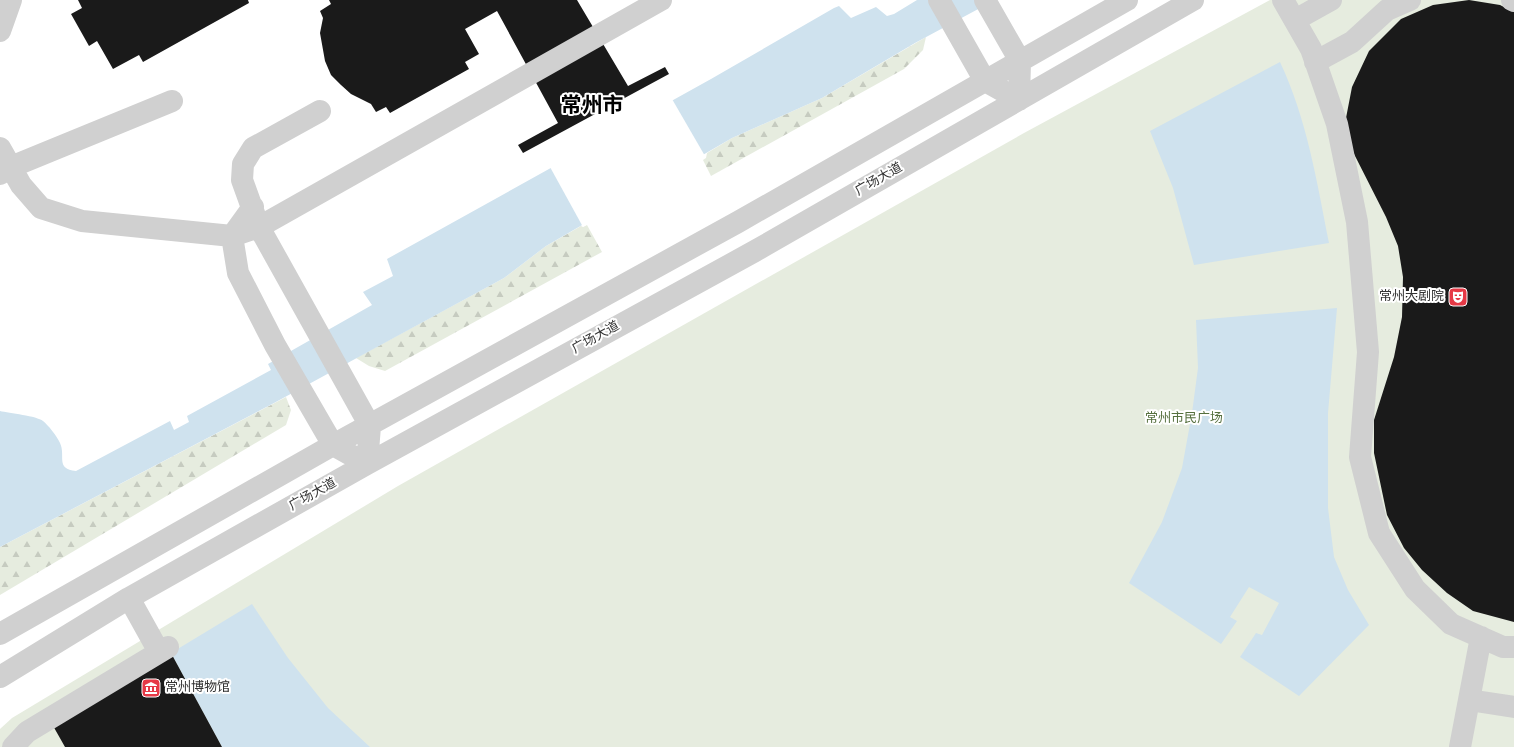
<svg xmlns="http://www.w3.org/2000/svg" width="1514" height="747" viewBox="0 0 1514 747" font-family="Overpass,'Noto Sans SC',sans-serif">
	<style>
		.forest { fill: url(#forest-firs) }
		.green { fill: #e6ecdf }
		.water { fill: #cfe2ee }
		.pier { fill: #fff }
		.building { fill: #1a1a1a }
		.lines { fill: none; stroke-linecap: round; stroke-linejoin: round }
		.minor { stroke: #d0d0d0; stroke-width: 22 }
		.labels { text-anchor: middle; dominant-baseline: central; stroke-width: 4; stroke-linejoin: round; paint-order: stroke }
		.street-label { font-size: 13px; fill: #333; stroke: #fff }
		.poi-label { font-size: 13px; fill: #333; stroke: #fff; text-anchor: end }
		.park-label { font-size: 13px; fill: #56703f; stroke: #fff }
		.town-label { font-size: 21px; font-weight: bold; fill: #000; stroke: #fff }
	</style>
	<defs>
		<pattern id="forest-firs" width="22" height="20" patternUnits="userSpaceOnUse"><rect width="22" height="20" fill="#e6ecdf"/><path d="M5 1l3.5 6h-7zM16 11l3.5 6h-7z" fill="#c6cbc0"/></pattern>
	</defs>
	<rect width="100%" height="100%" fill="#fff"/>
	<path class="forest" d="M926,37L923,50L904,69L711,176L703,160L706,158L707,153L732,138L822,98Z
		M587,225L602,252L385,371L369,366L356,358L504,278L546,246L581,226L583,227Z
		M286,397L291,410L286,425L0,595V547Z"/>
	<path class="green" d="M1270,0H1514V747H0V729L12,718L398,486L1024,133Z"/>
	<path class="water" d="M917,0H995L915,43L822,98L732,138L546,246L504,278L274,403L0,547V411C9,413 37,416 43,421C48,425 57,436 60,443C66,456 55,469 76,471L170,421L174,430L189,422L187,416L271,370L268,364L372,305L363,292L393,276L387,259L711,79L834,8L839,6L851,18L876,7L887,16L894,14Z
		M1280,62C1307,119 1317,182 1329,243L1194,265L1173,188L1150,131Z
		M1337,308L1328,413V508L1334,557L1348,590L1369,625L1299,696L1240,657L1256,633L1262,635L1279,603L1249,587L1230,617L1237,621L1221,644L1129,583L1162,522L1182,468L1192,413L1198,368L1196,320Z
		M252,604L288,658L328,708L370,747H222L171,653Z"/>
	<path class="pier" d="M672,99L705,156L583,227L550,167Z"/>
	<path class="building" d="M78,0H248L249,3L143,62L139,55L113,69L97,41L89,46L71,14L82,8Z
		M329,0H577L628,86L665,67L669,74L523,153L518,145L558,123L497,11L465,29L479,54L465,62L469,69L390,113L386,107L376,112L371,104L351,94L341,85L331,75L325,61L320,33L323,18L320,11L331,4Z
		M1469,0L1500,5L1514,12V622L1473,611L1447,593L1422,570L1404,548L1387,515L1374,453V420L1394,357L1402,317L1403,277L1398,246L1386,217L1352,150L1346,118L1352,87L1369,51L1401,19L1433,5Z
		M171,653L222,747H65L52,724Z"/>
	<g class="lines">
		<path class="minor" d="M939,0L985,81L1019,100L1020,61L985,0
			M1283,0L1311,49L1337,124L1357,222L1368,352L1360,457L1379,533L1415,589L1451,624L1503,647H1514
			M1512,0L1514,1
			M1295,20L1331,0
			M0,31L11,0
			M1315,62L1352,42L1387,10L1410,0
			M0,148L21,185L41,208L82,221L232,236L259,227L661,0
			M0,174L11,167L172,101
			M253,207L232,236L238,273L275,345L333,445L367,464L370,426L259,227L242,180L243,164L253,148L320,111
			M129,598L159,652
			M0,634L333,445L738,222L1127,0
			M0,677L129,598L367,464L755,251L1193,0
			M1469,700L1514,707
			M13,747L27,732L168,647
			M1460,747L1481,637"/>
	</g>
	<defs>
		<g id="theatre-square" transform="scale(1)"><rect x="-9" y="-9" width="18" height="18" rx="4" fill="#e63946" stroke="#fff"/><path d="M-5-5.5Q0-4 5-5.5V0Q5 5 0 6Q-5 5-5 0ZM-3.3-2.5H-1v1.5H-3.3ZM1-2.5H3.3v1.5H1ZM-2.8 1Q0 5.5 2.8 1Z" fill="#fff"/></g>
		<g id="museum-square" transform="scale(1)"><rect x="-9" y="-9" width="18" height="18" rx="4" fill="#e63946" stroke="#fff"/><path d="M0-6L6-3V-2H-6V-3ZM-5-1h2V3h-2ZM-1-1h2V3h-2ZM3-1h2V3H3ZM-6 4H6V6H-6Z" fill="#fff"/></g>
	</defs>
	<g fill-rule="evenodd">
		<use href="#theatre-square" x="1458" y="297"/>
		<use href="#museum-square" x="151" y="688"/>
	</g>
	<g class="labels">
		<g class="street-label">
			<text transform="translate(879 180) rotate(-30)">广场大道</text>
			<text transform="translate(596 338) rotate(-29)">广场大道</text>
			<text transform="translate(313 495) rotate(-29)">广场大道</text>
		</g>
		<g class="poi-label">
			<text x="1444" y="297">常州大剧院</text>
			<text x="165" y="688" text-anchor="start">常州博物馆</text>
		</g>
		<g class="park-label">
			<text x="1184" y="419">常州市民广场</text>
		</g>
		<g class="town-label">
			<text x="592" y="106">常州市</text>
		</g>
	</g>
</svg>
